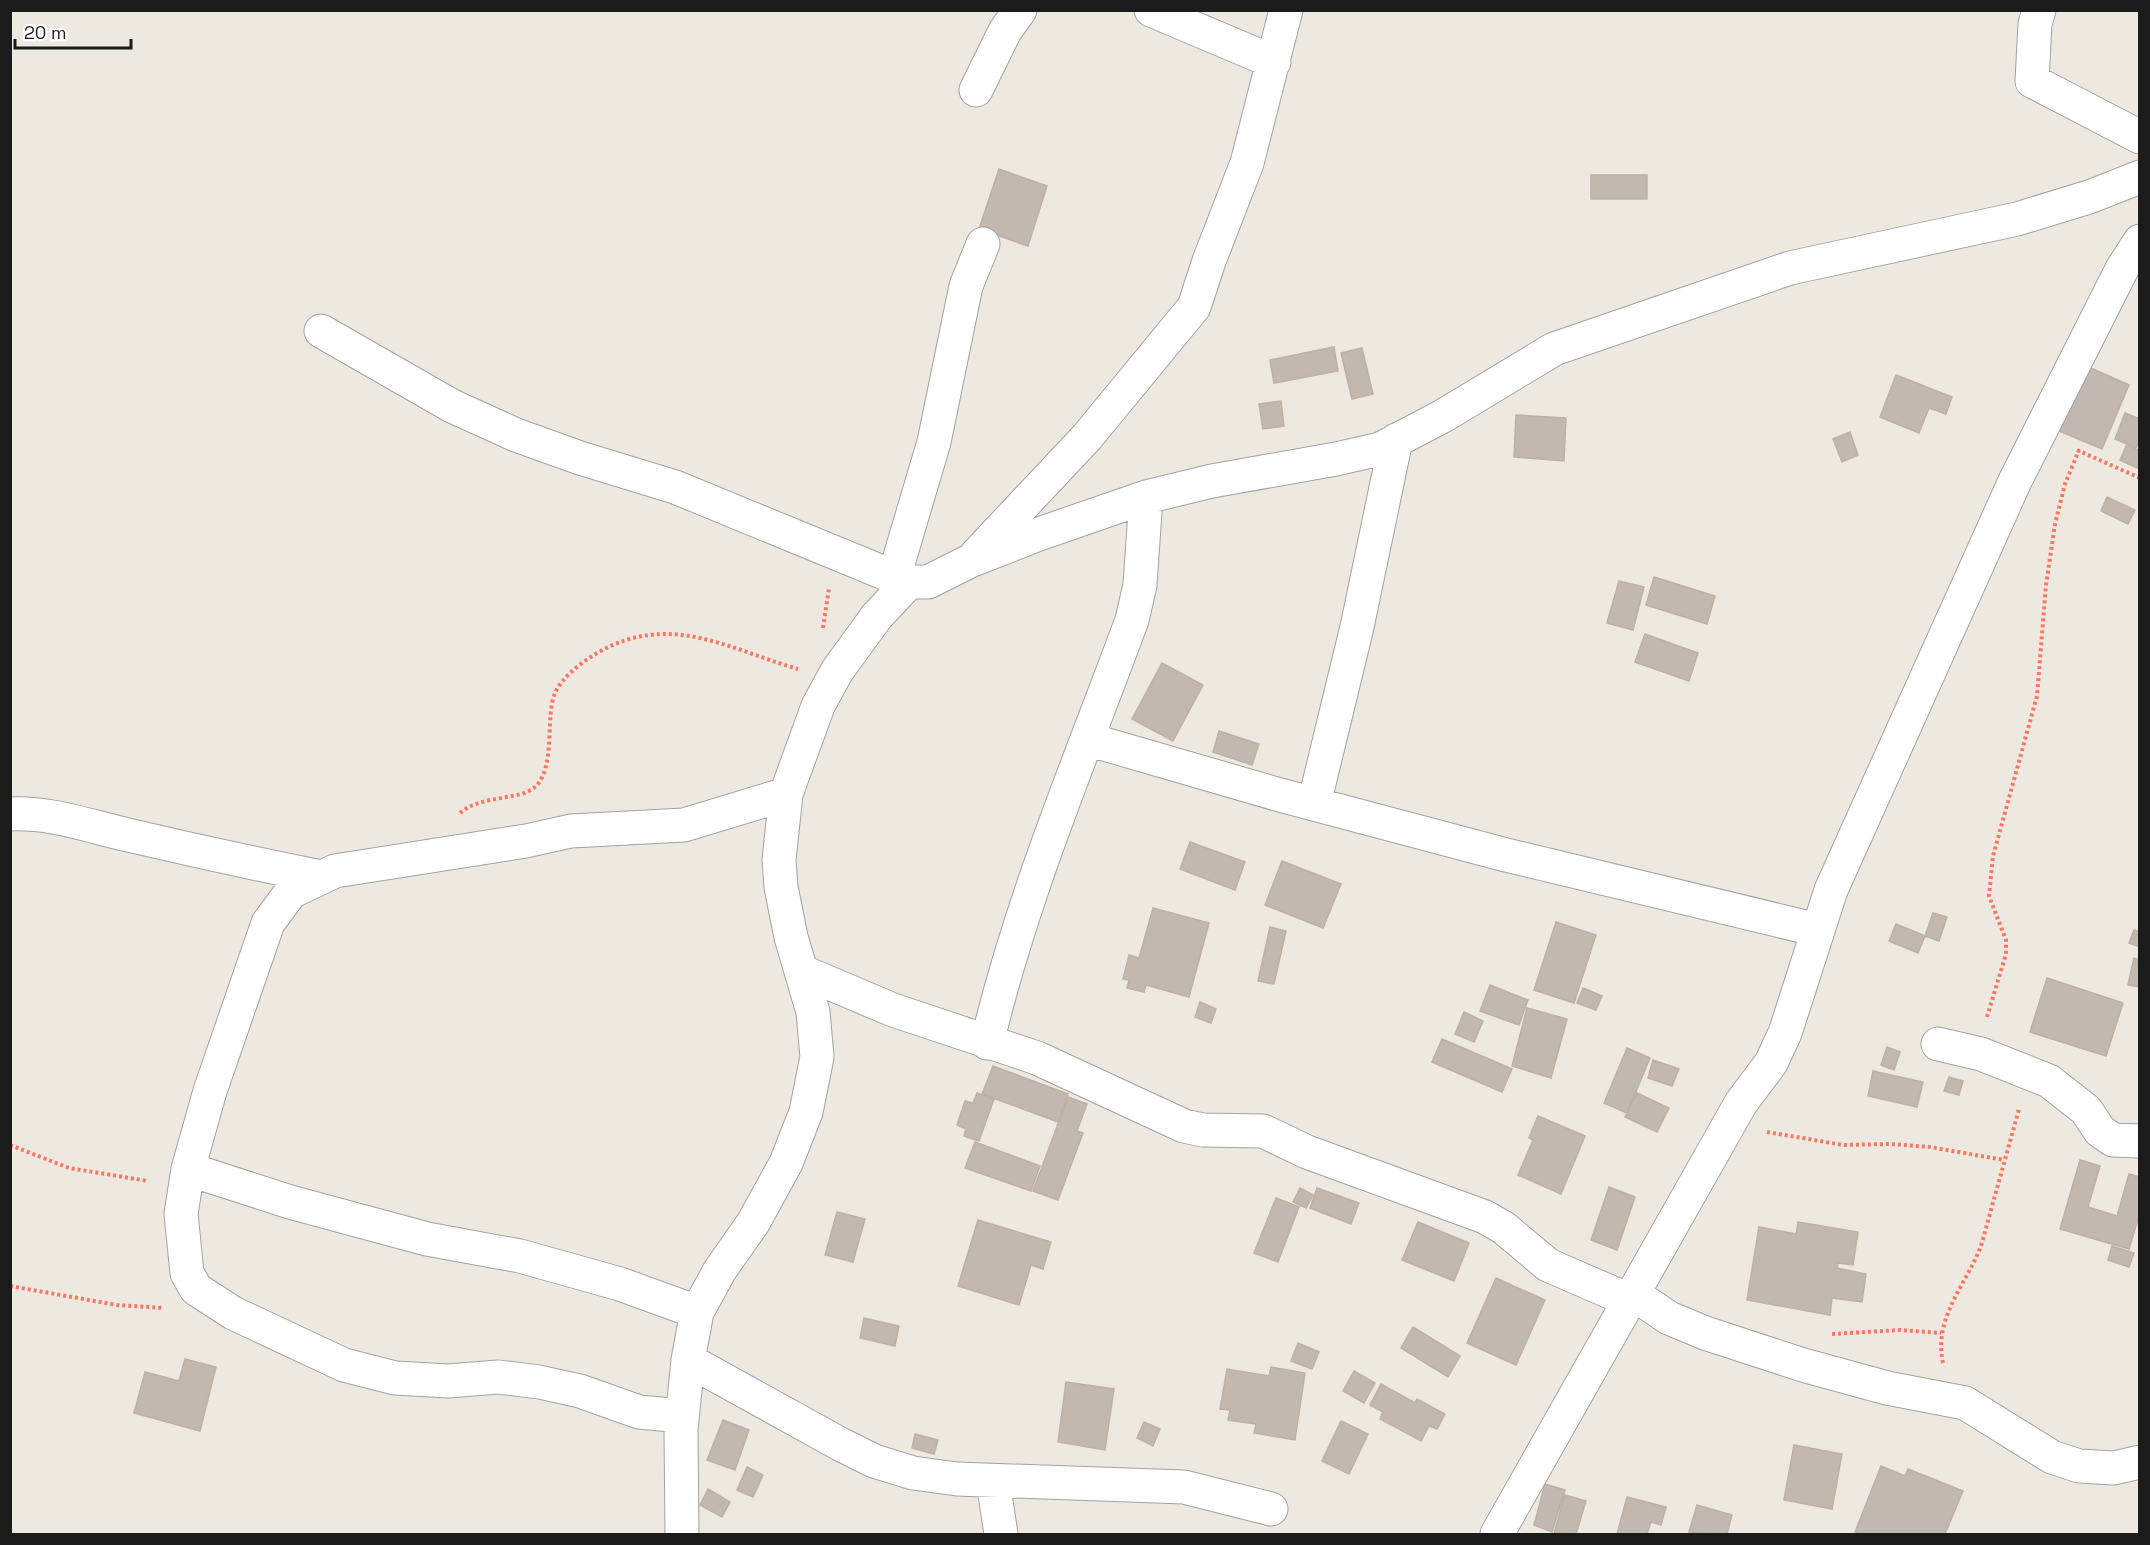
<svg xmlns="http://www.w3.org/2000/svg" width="2150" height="1545" viewBox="0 0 2150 1545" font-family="'Space Grotesk',sans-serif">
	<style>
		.building { fill: #c1b8b0; stroke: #bfb0a3; stroke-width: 1.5 }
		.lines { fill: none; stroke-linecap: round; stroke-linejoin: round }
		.minor-casing { stroke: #a2a2a2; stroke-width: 35 }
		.path { stroke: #fa7764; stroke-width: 4; stroke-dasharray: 3 3; stroke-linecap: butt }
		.minor { stroke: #fff; stroke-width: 33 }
	</style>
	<rect width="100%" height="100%" fill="#ede9e0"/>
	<path class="building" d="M999,169L1047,186L1028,246L979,229Z
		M1591,175H1647V199H1591Z
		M1334,347L1338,371L1274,383L1270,360Z
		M1362,348L1373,394L1352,399L1341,353Z
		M2084,365L2129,385L2102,449L2057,430Z
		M1896,375L1952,397L1946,414L1929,408L1919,433L1880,417Z
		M1281,401L1284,426L1263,429L1259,404Z
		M2125,413L2140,419V440L2136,448L2115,439Z
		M1516,415L1566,418L1564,461L1514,457Z
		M1850,432L1858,455L1842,462L1833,439Z
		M2127,444L2140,451V469L2120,460Z
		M2107,497L2135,510L2128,524L2101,511Z
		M1654,577L1715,596L1707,624L1646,605Z
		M1619,581L1644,587L1633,630L1607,623Z
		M1645,634L1698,653L1689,681L1635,662Z
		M1162,663L1203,685L1173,741L1132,719Z
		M1219,731L1259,744L1252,765L1213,752Z
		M1190,842L1245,862L1235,890L1180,869Z
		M1282,861L1341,884L1323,928L1265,905Z
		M1153,908L1209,923L1189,997L1146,985L1144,992L1127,988L1129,980L1123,979L1129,955L1139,958Z
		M1933,913L1947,917L1939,941L1925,936Z
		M1556,922L1596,935L1574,1003L1534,990Z
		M1896,924L1925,936L1918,953L1889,941Z
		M1270,927L1286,931L1274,984L1258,981Z
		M2134,930L2140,932V947L2129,943Z
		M2134,958L2140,960V987L2128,985Z
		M2047,978L2123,1003L2106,1056L2030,1032Z
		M1490,985L1528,1000L1519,1025L1480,1011Z
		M1583,988L1602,996L1596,1010L1577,1003Z
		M1200,1002L1216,1009L1211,1023L1195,1017Z
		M1527,1008L1567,1019L1551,1078L1512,1066Z
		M1464,1012L1483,1021L1474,1042L1455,1034Z
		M1442,1039L1512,1069L1502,1092L1432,1062Z
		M1887,1047L1900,1052L1894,1070L1881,1065Z
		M1627,1048L1650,1058L1627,1113L1604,1103Z
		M1653,1060L1679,1069L1672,1086L1648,1078Z
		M993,1066L1068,1094L1058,1122L982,1094Z
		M1873,1071L1923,1082L1917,1107L1868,1096Z
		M1949,1077L1963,1081L1959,1095L1944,1091Z
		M977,1093L994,1099L979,1141L964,1136L966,1129L957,1125L965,1101L973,1103Z
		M1637,1093L1669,1108L1657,1132L1625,1117Z
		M1068,1097L1087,1104L1077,1131L1083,1133L1058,1200L1033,1191Z
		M1538,1116L1585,1136L1561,1194L1518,1175L1533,1140L1529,1138Z
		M975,1142L1040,1166L1031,1191L965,1168Z
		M2080,1160L2100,1166L2088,1207L2117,1216L2129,1174L2140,1177V1213L2129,1249L2060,1229Z
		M1609,1187L1635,1197L1617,1250L1591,1240Z
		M1300,1188L1313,1195L1306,1208L1293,1202Z
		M1317,1188L1359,1203L1351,1224L1310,1208Z
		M1276,1198L1299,1207L1278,1262L1254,1253Z
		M837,1212L865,1219L853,1262L825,1255Z
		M978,1220L1051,1242L1043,1269L1031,1265L1019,1305L958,1286Z
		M1418,1222L1469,1243L1454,1281L1402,1260Z
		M1798,1222L1858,1232L1853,1265L1838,1263L1837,1268L1866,1274L1862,1302L1832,1298L1830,1315L1747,1300L1759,1227L1796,1234Z
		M2112,1246L2134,1253L2129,1267L2108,1260Z
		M1496,1278L1545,1300L1516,1365L1467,1343Z
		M864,1318L899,1326L895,1346L860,1338Z
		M1413,1327L1460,1356L1448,1377L1401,1348Z
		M1298,1343L1319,1352L1312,1369L1291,1361Z
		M185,1359L216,1367L200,1431L134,1413L145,1372L179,1381Z
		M1271,1367L1305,1373L1295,1440L1254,1433L1256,1424L1228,1420L1230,1410L1220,1409L1227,1369L1269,1376Z
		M1354,1371L1375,1383L1364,1403L1343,1391Z
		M1066,1382L1114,1389L1105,1450L1058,1442Z
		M1381,1384L1415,1403L1417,1399L1445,1414L1437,1429L1429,1426L1421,1441L1380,1419L1383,1412L1370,1405Z
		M723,1420L749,1430L735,1470L707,1460Z
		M1341,1421L1368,1434L1349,1474L1322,1461Z
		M1144,1422L1160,1429L1153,1446L1137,1438Z
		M915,1434L938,1440L934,1454L912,1448Z
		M1794,1445L1842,1454L1832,1509L1784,1500Z
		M1881,1466L1905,1476L1908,1469L1963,1491L1945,1534H1861L1855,1532Z
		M747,1467L763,1475L753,1497L737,1490Z
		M1545,1484L1565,1490L1552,1532L1534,1525Z
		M708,1489L730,1502L722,1517L700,1505Z
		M1565,1495L1586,1501L1576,1534L1554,1533Z
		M1627,1497L1666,1507L1661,1525L1651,1522L1647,1534H1617Z
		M1697,1505L1732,1515L1727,1534L1689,1532Z"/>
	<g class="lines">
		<g class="minor-casing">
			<path id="minor" d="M1151,10L1274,62
				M2039,10L2035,24L2032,81L2140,137
				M976,90L1005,31L1020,10
				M321,331L452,406L516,435L580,458L675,487L894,577L909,582H928L970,561L1039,534L1146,497L1212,481L1336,459L1380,449L1443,416L1554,349L1790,268L2017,219L2089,197L2140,177
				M977,554L1087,437L1194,307L1209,261L1247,163L1286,10
				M894,577L934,442L966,286L983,244
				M1087,739L1280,795L1506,855L1818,930
				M1314,804L1357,627L1396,440
				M10,814C51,812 88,826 128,835C192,850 256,864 321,877
				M801,971L893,1010L1037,1058L1184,1126L1203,1130L1263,1131L1307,1152L1485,1217L1504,1228L1548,1265L1631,1301
				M987,1043C1022,896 1080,761 1132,620L1140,585L1146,497
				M1938,1044L1981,1054L2049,1081L2086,1110L2100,1131L2113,1140L2140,1141
				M188,1169L290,1202L427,1239L520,1256L620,1284L697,1312
				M1635,1295L1669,1318L1705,1333L1803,1365L1887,1388L1965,1403L2052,1457L2079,1466L2114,1468L2140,1462
				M688,1360L840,1444L874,1461L913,1473L957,1479L1184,1487L1271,1509
				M682,1416L639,1412L580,1391L539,1382L498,1377L448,1381L395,1378L344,1365L233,1313L196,1289L187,1273L181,1214L188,1169L210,1091L268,923L291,892L335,871L526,841L571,831L684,825L786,794
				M993,1481L1001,1534
				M682,1534L681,1430L688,1360L697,1312L720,1270L753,1223L786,1163L806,1112L817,1057L813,1012L791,937L781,887L779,860L786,794L818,706L837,671L877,616L909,582
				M1497,1534L1741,1103L1771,1063L1785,1033L1831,890L2015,481L2122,269L2140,241"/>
		</g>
		<path class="path" d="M2077,450L2140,478
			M823,628L829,588
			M460,813C482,794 522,801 536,786C556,766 545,716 555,693C563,676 581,663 597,653C670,611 728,649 798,669
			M1987,1017L2006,954V940L1989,896L1993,856L2037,696L2046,585L2055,524L2065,484L2079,450
			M1767,1132L1843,1145L1890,1144L1930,1147L2004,1160
			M10,1145L69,1168L148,1181
			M10,1286L117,1305L164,1308
			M1832,1334L1900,1330L1941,1333
			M1943,1363C1933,1318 1966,1285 1981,1246L2019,1109"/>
		<use href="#minor" class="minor"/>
	</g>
	<rect width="2150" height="1545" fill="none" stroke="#1b1b1b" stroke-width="24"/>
	<path d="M15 39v9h116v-9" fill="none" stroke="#1b1b1b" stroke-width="3"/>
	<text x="24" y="39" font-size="18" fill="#1b1b1b" stroke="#ffffff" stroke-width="4.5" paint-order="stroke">20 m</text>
</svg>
